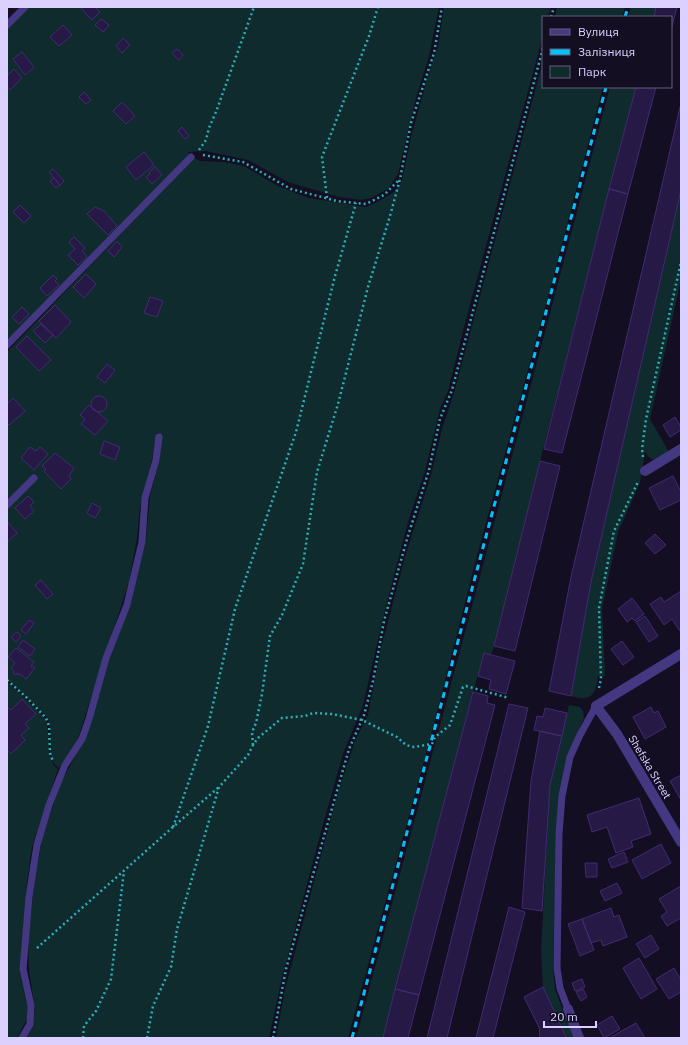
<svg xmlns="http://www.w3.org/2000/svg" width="688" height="1045" viewBox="0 0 688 1045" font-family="'IBM Plex Sans',sans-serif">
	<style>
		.green { fill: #102b2d }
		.building { fill: #271945; stroke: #412b71 }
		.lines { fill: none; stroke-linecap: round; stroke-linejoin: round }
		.path { stroke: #2caeb7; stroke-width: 2.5; stroke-dasharray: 2 3; stroke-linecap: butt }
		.lane { stroke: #443883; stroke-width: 7 }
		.street { stroke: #443883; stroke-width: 10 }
		.rail { stroke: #00c3fb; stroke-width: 3; stroke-dasharray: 6 5; stroke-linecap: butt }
		.labels { text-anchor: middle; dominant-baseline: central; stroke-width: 3; stroke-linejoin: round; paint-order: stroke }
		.street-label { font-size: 11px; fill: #dbd0ff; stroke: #140e23 }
	</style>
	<rect width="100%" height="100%" fill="#140e23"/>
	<path class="green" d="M29,7H439L429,56L416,98L398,174L388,189L371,198L361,200L339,197L288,182L248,160L206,151L188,152L189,154L169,176L7,342V29Z
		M444,7H551L548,17H543V36L465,323L448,391L440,409L425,471L408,522L384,614L363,705L343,754L322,828L282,978L269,1038H26L33,1025L35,1009L29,970L28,940L34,886L42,838L60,785L82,743L111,651L132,598L146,540L150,496L159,462L162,435L157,433L152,459L140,507L137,538L129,582L78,738L59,768C43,758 55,733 47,718C45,715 41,712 38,709C28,699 17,690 7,679V352L194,158L200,161L225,162L244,166L278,186L309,198L366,207L381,200L394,192L402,181L411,137L427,79L438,46Z
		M557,7H625L622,17H555Z
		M631,7H656L654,17H628Z
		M543,61V87H603L552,282L478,552L429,743L348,1038H276L285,989L339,789L355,741L368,715L381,648L405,557L431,475L442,429L454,393Z
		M610,87H636L540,461L494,646L491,655L484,654L473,692L383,1038H356L486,554Z
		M681,190V279L650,419L669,452C658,458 652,465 645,451L640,483L618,532L602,608L605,676H598C596,695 591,702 571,696L591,582Z
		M7,681L46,719L49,738V754L54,766L58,769L32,847L27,883L21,956L20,973L27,1005V1019L17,1038H7Z
		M569,705L580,707L583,711L584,718L577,734L556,834L553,969L555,989L563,1011L575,1038H566L543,987L541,950L550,785Z"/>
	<path class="building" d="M80,7H95L100,12L92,20Z
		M656,7H677L671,30V17H654Z
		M101,19L109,25L103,32L95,25Z
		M63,25L72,35L59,46L50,37Z
		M123,38L130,45L122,53L116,46Z
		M177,49L183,55L179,60L172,53Z
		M22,52L34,67L25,75L13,59Z
		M14,69L22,78L10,90L7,86V76Z
		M636,87H656L628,194L609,189Z
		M84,92L91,100L86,104L79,97Z
		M122,102L135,116L126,124L113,111Z
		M681,103V190L591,582L571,696L549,691L571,577Z
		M182,127L189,136L185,139L178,131Z
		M144,152L154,165L136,180L126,167Z
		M155,167L162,175L152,184L146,177L150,174L149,173Z
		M53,169L64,181L60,185L49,172Z
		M54,178L60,185L56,188L50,181Z
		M609,189L628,194L562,453L544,449Z
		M20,205L31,216L24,223L13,212Z
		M95,207L104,211L117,226L108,235L87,214Z
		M74,237L85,248L82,251L87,257L78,265L68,255L75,249L69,242Z
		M117,241L122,247L114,257L108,251Z
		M86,274L96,284L84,298L73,287Z
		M53,275L57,279L55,281L59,285L47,296L40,288Z
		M150,297L163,301L157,317L144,313Z
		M55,305L71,322L56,338L39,321Z
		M22,307L29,314L19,324L12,317Z
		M41,324L53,335L45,343L33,331Z
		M27,336L51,360L39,371L16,347Z
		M107,364L115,370L105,383L97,377Z
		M91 404a8 8 0 1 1 16 0a8 8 0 1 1-16 0Z
		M13,398L25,411L9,425L7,423V404Z
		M89,405L108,421L95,435L81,424L85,419L80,415Z
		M675,417L681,427V430L670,437L663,425Z
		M104,441L120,447L115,460L100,454Z
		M30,447L36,451L40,447L48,454L34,470L21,458Z
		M55,453L74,468L69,476L71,479L61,489L44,471L46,469L42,466Z
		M540,461L560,466L515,651L494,646Z
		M673,476L681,492V500L660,510L649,488Z
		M28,496L34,502L30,506L34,511L25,519L15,508Z
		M92,503L101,508L95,518L87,513Z
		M7,522L17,533L7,542Z
		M655,534L666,545L655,554L645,543Z
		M41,580L53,594L47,599L35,585Z
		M681,591V630L680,631L672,619L664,625L650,604L661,597L664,602Z
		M632,598L644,614L635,621L632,618L627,622L618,609Z
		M645,616L658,636L649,642L636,622Z
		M29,620L34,623L26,634L21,630Z
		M17,632L21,636L16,642L11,637Z
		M23,640L35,649L30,656L18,647Z
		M622,641L634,657L623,665L611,649Z
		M16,648L34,662L31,666L35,668L26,679L20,674L19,675L17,673L16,675L13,673L14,671L11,668L15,663L8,657Z
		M484,653L515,661L506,694L489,689L491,680L478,676Z
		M473,692L488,696L487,703L495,705L419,995L395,989Z
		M22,699L36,714L25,724L29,728L21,735L25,740L11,754L7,750V707L11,710Z
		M509,704L528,708L447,1038H427Z
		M651,707L654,713L658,711L666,727L645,739L633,717Z
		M545,708L567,713L562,736L534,730L537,716L543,717Z
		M540,731L562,736L550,785L542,911L522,908L531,781Z
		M681,775V800L670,781Z
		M639,798L651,834L631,841L633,847L616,853L607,827L592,832L587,815Z
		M661,844L671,863L642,879L632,860Z
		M624,852L628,862L612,868L608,859Z
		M585,863H597V877H586Z
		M617,883L622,893L605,901L600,891Z
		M681,886V918L667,926L661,916L667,912L659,899Z
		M509,907L525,912L493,1038H476Z
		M611,908L614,917L619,915L627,937L603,946L601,940L591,943L582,919Z
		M582,919L594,950L580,956L568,924Z
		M651,935L659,949L645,958L636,944Z
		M639,958L657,989L641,999L623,968Z
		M674,968L681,980V992L669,999L656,979Z
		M582,979L585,987L575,991L572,983Z
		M543,987L566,1037V1038H540L539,1027L524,997Z
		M395,989L419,995L408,1038H383Z
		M583,989L587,997L581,1001L576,992Z
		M612,1016L620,1029L604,1038L597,1025Z
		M636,1023L645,1038H612L611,1037Z"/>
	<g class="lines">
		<path class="path" d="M551,17L554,7
			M199,150L206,140L209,128L216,112L254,7
			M203,155L243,162L291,189L337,201L366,204L384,195L400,179
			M327,198L322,157L369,36L378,7
			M643,457L642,449L646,419L681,262
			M7,680L26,697L46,718L49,726L50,753L53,762
			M599,688L601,679L599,608L614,531L638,482
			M253,745L252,732L256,723L262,694L270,636L282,615L303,564L317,472L338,404L368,287L390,216L400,179L411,123L434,53L442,7
			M173,827L208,726L235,609L296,432L335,276L356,203
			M37,948L173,827L219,787
			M83,1038L84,1026L96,1011L111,979L124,871
			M147,1038L153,1006L171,967L177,929L219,787L248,755L253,745L258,738L282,718L305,716L313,713L332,714L362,720L397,737L406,745L414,747L432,744L435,737L450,725L463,687L466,686L509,698
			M273,1038L286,969L349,749L364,715L373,681L384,621L407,539L429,470L440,419L452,390L543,48"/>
		<path class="lane" d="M7,25L25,7
			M7,345L191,157
			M7,505L34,478
			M568,1009L560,988L557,968L559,834L562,796L570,757L580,735L596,706
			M22,1038L30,1024L31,1006L23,969L29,897L37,845L49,805L65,765L82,739L89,719L106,658L127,605L142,542L145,498L156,460L159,437"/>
		<path class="street" d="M645,471L681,449
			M681,654L596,706L617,734L681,842
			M568,1009L579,1038"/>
		<path class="rail" d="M625,17L628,7
			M352,1038L606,87"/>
	</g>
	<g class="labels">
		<g class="street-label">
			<text transform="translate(650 767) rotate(59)">Shefska Street</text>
		</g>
	</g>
	<rect width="688" height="1045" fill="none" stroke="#dbd0ff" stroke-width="16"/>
	<rect x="542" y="16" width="130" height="72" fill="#140e23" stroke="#645c7b"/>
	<rect x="550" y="29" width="20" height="6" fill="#443883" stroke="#645c7b"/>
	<text x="578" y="36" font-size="12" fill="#dbd0ff">Вулиця</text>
	<rect x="550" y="49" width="20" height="6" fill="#00c3fb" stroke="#645c7b"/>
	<text x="578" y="56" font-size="12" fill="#dbd0ff">Залізниця</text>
	<rect x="550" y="66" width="20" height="12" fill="#102b2d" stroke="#645c7b"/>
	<text x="578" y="76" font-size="12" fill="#dbd0ff">Парк</text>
	<path d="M544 1021v6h52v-6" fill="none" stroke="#dbd0ff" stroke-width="2"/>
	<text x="550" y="1021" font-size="12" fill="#dbd0ff" stroke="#140e23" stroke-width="3" paint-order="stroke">20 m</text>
</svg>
